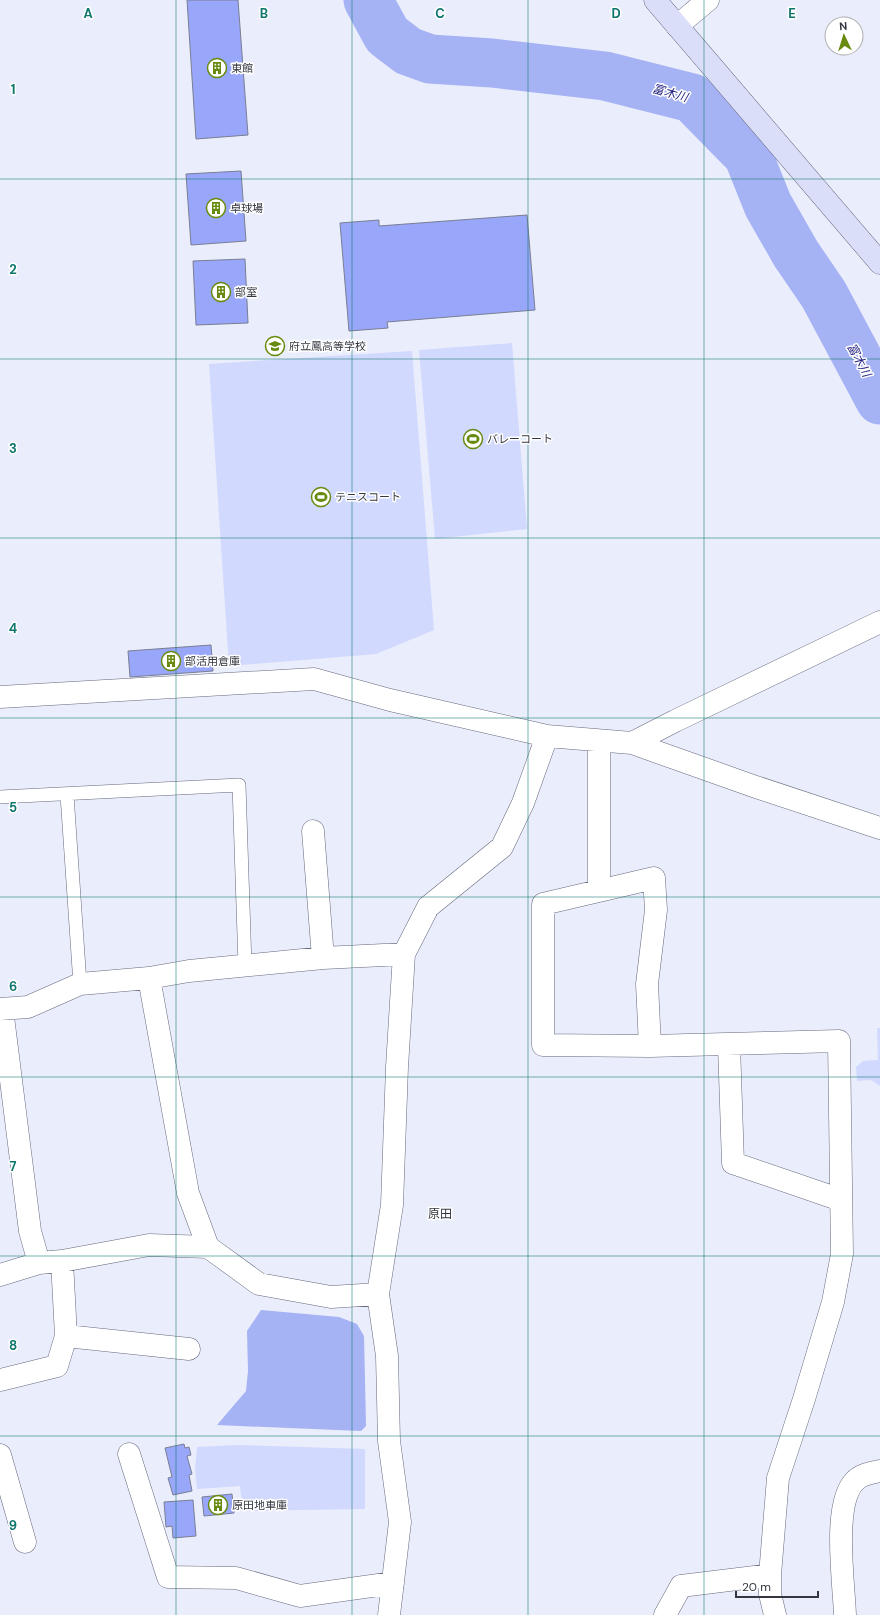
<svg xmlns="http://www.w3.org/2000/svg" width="880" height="1615" viewBox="0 0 880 1615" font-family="'DM Sans','Noto Sans JP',sans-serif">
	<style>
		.green { fill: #d1d9fe }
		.water { fill: #a5b2f4 }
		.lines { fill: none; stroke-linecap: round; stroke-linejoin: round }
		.river { stroke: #a5b2f4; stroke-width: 49 }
		.building { fill: #98a7f9; stroke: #797e93 }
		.lane-casing { stroke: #65697d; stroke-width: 14 }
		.street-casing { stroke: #65697d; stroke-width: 23 }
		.secondary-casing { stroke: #65697d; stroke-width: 23 }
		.lane { stroke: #fff; stroke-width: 13 }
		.street { stroke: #fff; stroke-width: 22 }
		.secondary { stroke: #dadef9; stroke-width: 22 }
		.grid { fill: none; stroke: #0f766e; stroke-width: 1; stroke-opacity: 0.55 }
		.labels { text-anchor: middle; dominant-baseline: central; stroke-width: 3; stroke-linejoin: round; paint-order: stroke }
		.poi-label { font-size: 11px; fill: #353740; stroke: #fff; text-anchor: start }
		.water-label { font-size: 12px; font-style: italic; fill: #282783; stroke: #fff }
		.neighbourhood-label { font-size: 12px; fill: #353740; stroke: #fff }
		.grid-label { font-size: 13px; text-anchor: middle; font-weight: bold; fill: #0f766e; stroke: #fff; stroke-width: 3; stroke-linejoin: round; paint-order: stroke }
	</style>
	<rect width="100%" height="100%" fill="#eaedfb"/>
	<path class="green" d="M512,343L527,529L435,539L419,350Z
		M412,351L434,630L376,654L229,666L209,364Z
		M877,1028H880V1086L871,1080L857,1081L856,1067L863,1061L878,1060Z
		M237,1445L365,1449V1509L243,1511L240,1486L197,1489L195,1469L197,1447Z"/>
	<path class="water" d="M261,1310L339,1317L357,1324L364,1336L366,1426L361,1431L217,1425L246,1391L248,1371L247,1331Z"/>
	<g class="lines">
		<path class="river" d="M368,0L387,35L408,51L430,59L492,63L605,76L692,98L748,155L768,205L796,254L824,295L880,400"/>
	</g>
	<path class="building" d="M187,0H238L248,135L196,139Z
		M241,171L246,241L191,245L186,174Z
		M527,215L535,310L387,322L388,328L349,331L340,223L379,220V226Z
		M245,259L248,323L196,325L193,261Z
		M211,645L213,671L130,677L128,651Z
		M184,1444L185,1448L189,1447L191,1455L187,1456L192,1474L189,1475L192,1491L173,1495L168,1478L172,1477L165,1448Z
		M232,1494L234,1513L204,1516L202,1497Z
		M193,1500L196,1536L173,1538L172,1526L166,1527L164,1502Z"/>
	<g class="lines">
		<g class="lane-casing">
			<path id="lane" d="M67,795L80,984
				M0,797L239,785L245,966"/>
		</g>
		<g class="street-casing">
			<path id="street" d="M677,26L708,0
				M0,697L314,679L390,700L547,736L632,743L753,786L880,828
				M632,743L675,721L880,622
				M313,831L323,958
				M599,890V742
				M149,978L188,1193L208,1247
				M0,1009L28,1007L80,984L149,978L189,971L323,958L404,954
				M2,1009L30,1231L39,1263
				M729,1045L733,1163L841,1200
				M650,1046L543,1045V904L654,878L656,910L647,984L650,1046L839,1041L842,1254L833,1302L804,1399L778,1478L770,1575V1594L775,1615
				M0,1275L39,1263L62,1261L149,1245L208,1247L259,1284L331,1297L378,1294
				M66,1336L189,1349
				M0,1380L57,1366L66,1336L62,1261
				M129,1454L168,1577L236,1578L300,1596L393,1583
				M0,1455L25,1542
				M389,1615L400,1522L389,1441L387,1356L378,1294L392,1205L397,1067L404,954L428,907L502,847L523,803L547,736
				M665,1615L681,1586L770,1575
				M845,1615C844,1584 832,1503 855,1481C861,1474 872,1473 880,1471"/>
		</g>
		<g class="secondary-casing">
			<path id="secondary" d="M655,0L880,263"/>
		</g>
		<use href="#lane" class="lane"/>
		<use href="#street" class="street"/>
		<use href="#secondary" class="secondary"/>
	</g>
	<path class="grid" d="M176,0V1615M352,0V1615M528,0V1615M704,0V1615M0,179H880M0,359H880M0,538H880M0,718H880M0,897H880M0,1077H880M0,1256H880M0,1436H880"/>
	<defs>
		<g id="building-ring" transform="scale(1)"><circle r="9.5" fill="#fff" stroke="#688a0e" stroke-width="1.5"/><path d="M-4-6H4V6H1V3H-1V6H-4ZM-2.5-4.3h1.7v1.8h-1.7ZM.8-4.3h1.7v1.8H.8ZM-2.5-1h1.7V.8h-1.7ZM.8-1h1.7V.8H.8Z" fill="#688a0e"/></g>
		<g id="school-ring" transform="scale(1)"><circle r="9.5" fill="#fff" stroke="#688a0e" stroke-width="1.5"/><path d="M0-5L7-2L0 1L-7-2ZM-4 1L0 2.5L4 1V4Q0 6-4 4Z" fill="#688a0e"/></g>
		<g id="stadium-ring" transform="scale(1)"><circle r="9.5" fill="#fff" stroke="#688a0e" stroke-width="1.5"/><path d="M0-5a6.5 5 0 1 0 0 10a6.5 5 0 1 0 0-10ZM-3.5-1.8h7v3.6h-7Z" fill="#688a0e"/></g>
	</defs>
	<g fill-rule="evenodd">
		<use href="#building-ring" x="217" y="68"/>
		<use href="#building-ring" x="216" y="208"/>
		<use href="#building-ring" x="221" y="292"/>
		<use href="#school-ring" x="275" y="346"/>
		<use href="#stadium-ring" x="473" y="439"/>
		<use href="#stadium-ring" x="321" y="497"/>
		<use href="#building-ring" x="171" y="661"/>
		<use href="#building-ring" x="218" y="1505"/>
	</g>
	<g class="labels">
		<g class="poi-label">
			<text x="231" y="68">東館</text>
			<text x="230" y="208">卓球場</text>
			<text x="235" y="292">部室</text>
			<text x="289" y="346">府立鳳高等学校</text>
			<text x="487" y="439">バレーコート</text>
			<text x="335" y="497">テニスコート</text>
			<text x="185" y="661">部活用倉庫</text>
			<text x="232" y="1505">原田地車庫</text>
		</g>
		<g class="water-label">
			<text transform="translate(670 93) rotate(16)">富木川</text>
			<text transform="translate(859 360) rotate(62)">富木川</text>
		</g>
		<g class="neighbourhood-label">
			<text x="440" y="1214">原田</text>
		</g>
	</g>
	<g class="grid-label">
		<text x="88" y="18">A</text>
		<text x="264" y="18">B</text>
		<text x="440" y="18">C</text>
		<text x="616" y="18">D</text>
		<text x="792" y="18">E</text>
		<text x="13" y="94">1</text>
		<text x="13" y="274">2</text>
		<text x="13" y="453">3</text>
		<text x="13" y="633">4</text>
		<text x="13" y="812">5</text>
		<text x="13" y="991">6</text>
		<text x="13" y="1171">7</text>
		<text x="13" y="1350">8</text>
		<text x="13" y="1530">9</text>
	</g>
	<g transform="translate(844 36) rotate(356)"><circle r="19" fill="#ffffff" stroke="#aeafb3"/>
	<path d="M0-3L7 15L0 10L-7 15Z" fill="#688a0e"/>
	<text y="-6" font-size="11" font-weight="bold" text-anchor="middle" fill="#353740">N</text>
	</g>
	<path d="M736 1591v6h82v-6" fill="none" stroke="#353740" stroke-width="2"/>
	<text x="742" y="1591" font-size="12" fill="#353740" stroke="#ffffff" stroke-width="3" paint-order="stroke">20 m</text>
</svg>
